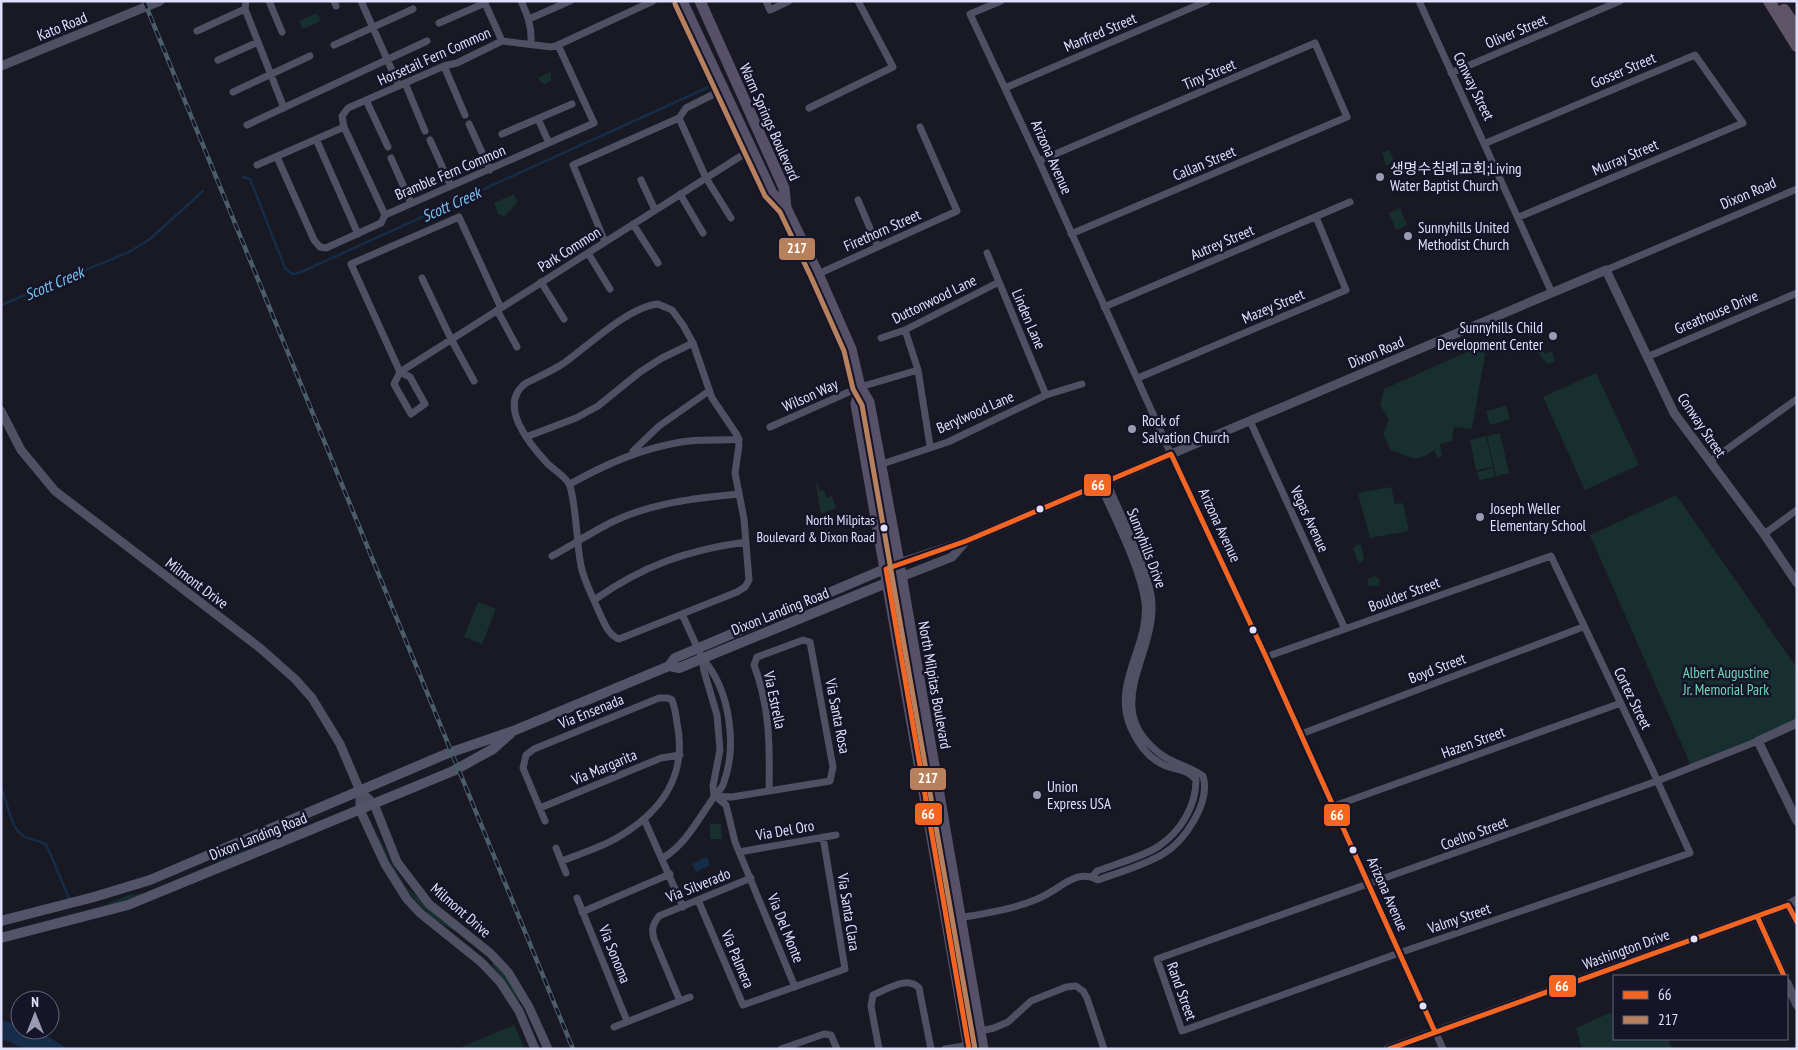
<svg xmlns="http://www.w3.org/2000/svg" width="1798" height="1050" viewBox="0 0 1798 1050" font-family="'PT Sans Narrow','Noto Sans KR',sans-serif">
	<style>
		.green { fill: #172f2e }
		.water { fill: #152d48 }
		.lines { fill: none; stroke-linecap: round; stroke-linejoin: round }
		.stream { stroke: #152d48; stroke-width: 2.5 }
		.minor { stroke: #4f5064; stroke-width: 7 }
		.tertiary { stroke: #4f5064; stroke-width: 9 }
		.secondary { stroke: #535469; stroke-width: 10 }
		.primary { stroke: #565068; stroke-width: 11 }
		.motorway { stroke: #605467; stroke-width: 12 }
		.rail-casing { stroke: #495e6a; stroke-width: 4.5 }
		.rail { stroke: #151429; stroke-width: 2.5; stroke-dasharray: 8; stroke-linecap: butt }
		.bus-1-casing { stroke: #151429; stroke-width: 9 }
		.bus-2-casing { stroke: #151429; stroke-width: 9 }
		.bus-1 { stroke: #f26522; stroke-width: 5 }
		.bus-2 { stroke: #b6815c; stroke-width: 5 }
		.poi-dot { fill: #9a9ab0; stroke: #151429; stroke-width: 2 }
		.bus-dot { fill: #e0dffc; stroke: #151429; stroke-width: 2 }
		.labels { text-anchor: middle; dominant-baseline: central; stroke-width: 5; stroke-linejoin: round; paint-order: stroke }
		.bus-label { font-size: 14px; fill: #e0dffc; stroke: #151429; text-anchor: end }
		.street-label { font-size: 15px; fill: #e0dffc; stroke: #151429 }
		.poi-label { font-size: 15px; fill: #e0dffc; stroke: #151429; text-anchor: start }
		.park-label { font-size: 15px; fill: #71d6b3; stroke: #151429 }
		.water-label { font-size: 16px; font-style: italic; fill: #78c4f1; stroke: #151429 }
		.line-badge { stroke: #151429; stroke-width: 2 }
		.badge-label { font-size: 14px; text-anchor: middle; font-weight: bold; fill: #fff }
	</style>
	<rect width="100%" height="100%" fill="#191924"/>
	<path class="green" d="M317,13L321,21L303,29L299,21Z
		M551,72V81L544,84L537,78Z
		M1390,150L1394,162L1386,165L1382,153Z
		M514,194L518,202L504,217L498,214L494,203Z
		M1400,208L1407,225L1396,230L1389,213Z
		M1487,343L1472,429L1454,427L1452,441L1440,444L1442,456L1438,458L1434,450C1416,464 1411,457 1391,450L1383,434L1389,420L1380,404L1384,389Z
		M1541,345L1545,354L1552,351L1555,362L1547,364L1534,348Z
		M1596,373L1639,465L1585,490L1543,397Z
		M861,404L873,461L879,482L893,560L878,485L871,460Z
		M1506,406L1510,419L1490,425L1486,411Z
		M1500,433L1509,473L1496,476L1487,436Z
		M1486,436L1493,467L1476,470L1470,440Z
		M1493,468L1495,477L1479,480L1477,472Z
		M815,478L820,491L824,490L827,498L832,496L836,508L821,514Z
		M1391,487L1395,504L1403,503L1409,531L1370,538L1358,493Z
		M1676,495L1797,668V723L1692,768L1590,535Z
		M1356,545H1361L1364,559L1359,564L1353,549Z
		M1375,576L1380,580L1379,586H1369L1367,579Z
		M894,590L914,697L922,724L953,904L943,853L935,829Z
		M478,602L496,609L482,644L464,637Z
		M348,803L249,847L240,855L200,870L215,864L225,855Z
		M371,820L391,862L406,887L465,938C454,930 442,925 432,917C402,891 386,856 371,820Z
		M710,824H721L722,839H710Z
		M146,893L121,902L1,932L105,905L128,895Z
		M493,962L508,977L522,1002L518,1001L492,966Z
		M1614,1011V1039H1668L1672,1049H1582L1576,1028Z
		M514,1025L525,1049H457Z"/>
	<path class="water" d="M707,857L710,865L696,872L692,864Z
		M1,1021L20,1024V1030C45,1030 48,1038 69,1049H25L1,1038Z"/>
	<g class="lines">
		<path class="stream" d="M243,177L250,179L285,268L292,274L299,273L711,86
			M1,305L129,252L150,239L203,191
			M1,788C8,802 9,825 22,835C30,841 40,839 47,846L69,898"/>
		<path class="minor" d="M246,1L245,9L284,108
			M269,1L282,32
			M334,1L336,6
			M361,1L399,86
			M484,1L502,41
			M521,1C528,16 532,27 531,44
			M766,1L770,10L789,1
			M1001,1L970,14L1039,161L1171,454L1266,657L1443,1049
			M1419,1L1552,293
			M529,19L570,1
			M439,23L485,3
			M197,31L245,9
			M334,45L413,9
			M218,60L258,42
			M444,66L465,115
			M1451,73L1620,1
			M405,83L425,131
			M1005,88L1207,1
			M233,92L310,56
			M366,100L388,147
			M809,108L893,67L858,1
			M679,118L706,178L731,218
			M538,119L549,143
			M469,124L490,170
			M247,125L427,41
			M502,134L572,104
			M316,139L358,234
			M430,140L451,186
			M1486,143L1695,55L1743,123L1519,217
			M277,157L314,240L320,247L326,248L381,223L385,215L594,123L558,45
			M391,158L411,203
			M1039,161L1315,43L1347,117L1071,234
			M257,165L344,127
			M641,180L655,210
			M680,194L703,233
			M858,200L878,247
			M385,215L344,127L342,116L348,108L444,66L457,63L502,41L551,47L558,45L653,1
			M633,224L658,263
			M605,242L573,165L679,118L686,108L724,89
			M588,253L610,289
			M987,253L1046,395
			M1606,270L1797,189
			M818,274L957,211L920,127
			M422,278L451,339L474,381
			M541,282L564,319
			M658,304L672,310L683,325L693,343L712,398L737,435L739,445L735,473L744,519L749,580L745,587L737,592L619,639C608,635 604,622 599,612C593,597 584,581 581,566C576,540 577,511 570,486C567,477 554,470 548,464C531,446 496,405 526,383C538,377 552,371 564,363C588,346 628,307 658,304Z
			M1104,307L1350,202
			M497,310L517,347
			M905,330L918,370L930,446
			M881,338L905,330L999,282
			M1647,357L1797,293
			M400,372L410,377L425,404L411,414L394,384L400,372L752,149
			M400,372L351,264L459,217L501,308
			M1138,378L1346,290L1316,217
			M1250,421L1345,629
			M770,427L860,387L918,370
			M526,437L576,418L598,406L640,372L662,358L693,343
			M633,451L659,426L709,391
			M1709,462L1797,399
			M879,465L948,442L1046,395L1082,384
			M570,484C606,464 640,449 681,442C700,439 720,441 739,439
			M1764,534L1797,510
			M552,556C572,545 592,532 612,522C651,503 696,498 739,494
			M594,600C643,566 686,550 746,542
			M682,614L702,658L704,671L717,715L720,750L713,786L714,796
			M1266,657L1551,556L1652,769L1660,787L1690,853L1399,953L1182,1031L1157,959L1657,781L1758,741
			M1301,734L1583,627
			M714,796L732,797L830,781L833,767L810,642L803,640L757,657L754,665C770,707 770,748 769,791
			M715,796L726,805L735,842L795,987
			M1334,806L1621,703
			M540,808L661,758L680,755
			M644,819L683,907
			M545,821L523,768L526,755L534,749L659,698H668L672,700C675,708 676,715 677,723C688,777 661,813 615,839C599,848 579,854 562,861
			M556,848L566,873
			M739,852L836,835
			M663,858C687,843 698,819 714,797C717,793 721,789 723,785C738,746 730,689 702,658
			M1092,877L1097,871C1115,864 1143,857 1159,846C1181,831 1196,806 1196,780C1189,770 1177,770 1166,766C1149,759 1138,744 1131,728C1111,683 1150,646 1145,602C1141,569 1114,517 1100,485
			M577,898L627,1021
			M698,900L743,1005L845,969L823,837
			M582,912L670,874
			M945,920C976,915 1023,909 1049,893C1064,885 1078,869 1098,880C1119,872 1143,866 1163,854C1185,841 1211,802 1203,776C1189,766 1171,763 1159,753C1101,708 1154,658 1152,604C1151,573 1119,513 1107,482
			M680,1001L654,939C651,929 653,924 659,916L751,878
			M614,1027L690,997
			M967,1034L994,1028L1008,1022L1031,1001L1066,987L1076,986L1083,991L1087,998L1104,1049
			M781,1049L824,1034L831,1035L837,1049
			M879,1049L871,1006L873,995C886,990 907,975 919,988L931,1049
			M945,1049L982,1043"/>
		<path class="tertiary" d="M1,66L160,1
			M1,411L21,450L55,491L260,648L295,679L312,698L340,744L360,791V810L385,864L407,899L420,913L481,962L500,982L519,1011L535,1049
			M899,563L966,541L1606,270L1674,413L1764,534L1797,583
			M901,577L952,557L966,541
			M1797,723L1758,741L1797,821
			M360,791L374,804L397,862L429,904L490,953L508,972L529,1007L548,1049
			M1788,905L1797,922
			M1757,916L1784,976
			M1787,983L1797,1005
			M1388,1049L1788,905L1797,900"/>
		<path class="secondary" d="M669,666L679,668L901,577
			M1,921L94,897L150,880L446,754L513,731L669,666L675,658L899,563
			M1,938L128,905L453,771L493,749L511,733"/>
		<path class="primary" d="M682,1L772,193L786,208L818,274L851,349L860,387L869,402L899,563L983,1049
			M700,1L784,188L786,208
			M860,387L856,404L969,1049"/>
		<path class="motorway" d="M1769,1L1797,46
			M1784,10L1797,29"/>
		<g class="rail-casing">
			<path id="rail" d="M144,1L573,1049"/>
		</g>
		<use href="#rail" class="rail"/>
		<g class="bus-1-casing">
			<path id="bus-1" d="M1757,916L1784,976
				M969,1049L886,569L966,541L1171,454L1266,657L1435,1032
				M1389,1049L1788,905L1797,922"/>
		</g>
		<g class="bus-2-casing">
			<path id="bus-2" d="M675,4L765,196L780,212L811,277L844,351L853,389L862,405L975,1049"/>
		</g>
		<use href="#bus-1" class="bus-1"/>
		<use href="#bus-2" class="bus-2"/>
	</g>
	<g class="poi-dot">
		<circle cx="1380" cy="177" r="5"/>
		<circle cx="1408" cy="236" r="5"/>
		<circle cx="1553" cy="336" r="5"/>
		<circle cx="1132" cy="429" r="5"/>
		<circle cx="1480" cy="517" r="5"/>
		<circle cx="1037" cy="795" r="5"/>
	</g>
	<g class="bus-dot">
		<circle cx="1040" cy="509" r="4.5"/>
		<circle cx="884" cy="528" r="4.5"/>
		<circle cx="1253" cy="630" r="4.5"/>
		<circle cx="1353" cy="850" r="4.5"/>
		<circle cx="1694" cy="939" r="4.5"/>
		<circle cx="1423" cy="1006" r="4.5"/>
	</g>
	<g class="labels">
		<g class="bus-label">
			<text x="875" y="520">North Milpitas<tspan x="875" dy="17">Boulevard &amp; Dixon Road</tspan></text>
		</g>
		<g class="street-label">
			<text transform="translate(62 26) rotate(-22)">Kato Road</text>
			<text transform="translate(1516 31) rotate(-23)">Oliver Street</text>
			<text transform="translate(1100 32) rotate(-23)">Manfred Street</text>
			<text transform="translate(434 56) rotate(-24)">Horsetail Fern Common</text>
			<text transform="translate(1623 70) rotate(-23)">Gosser Street</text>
			<text transform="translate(1209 74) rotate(-23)">Tiny Street</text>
			<text transform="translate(1474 86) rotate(64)">Conway Street</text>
			<text transform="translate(770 122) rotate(66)">Warm Springs Boulevard</text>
			<text transform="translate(1052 157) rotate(66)">Arizona Avenue</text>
			<text transform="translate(1625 157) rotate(-23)">Murray Street</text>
			<text transform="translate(1204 163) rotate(-23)">Callan Street</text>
			<text transform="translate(450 172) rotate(-23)">Bramble Fern Common</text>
			<text transform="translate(1748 193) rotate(-23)">Dixon Road</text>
			<text transform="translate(882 230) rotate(-24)">Firethorn Street</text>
			<text transform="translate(1222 242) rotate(-23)">Autrey Street</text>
			<text transform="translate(569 249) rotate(-32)">Park Common</text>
			<text transform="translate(934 299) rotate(-26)">Duttonwood Lane</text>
			<text transform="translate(1273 306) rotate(-23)">Mazey Street</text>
			<text transform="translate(1716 312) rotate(-23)">Greathouse Drive</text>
			<text transform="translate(1029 319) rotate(67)">Linden Lane</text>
			<text transform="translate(1376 352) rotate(-23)">Dixon Road</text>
			<text transform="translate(810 395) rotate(-24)">Wilson Way</text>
			<text transform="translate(975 412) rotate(-24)">Berylwood Lane</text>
			<text transform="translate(1702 425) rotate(56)">Conway Street</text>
			<text transform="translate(1310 519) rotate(65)">Vegas Avenue</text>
			<text transform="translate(1220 525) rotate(65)">Arizona Avenue</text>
			<text transform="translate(1147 548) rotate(69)">Sunnyhills Drive</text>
			<text transform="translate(197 583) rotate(37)">Milmont Drive</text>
			<text transform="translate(1404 594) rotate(-20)">Boulder Street</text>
			<text transform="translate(780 611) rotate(-22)">Dixon Landing Road</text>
			<text transform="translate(1437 668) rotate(-21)">Boyd Street</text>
			<text transform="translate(935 685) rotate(80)">North Milpitas Boulevard</text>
			<text transform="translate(1633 698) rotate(64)">Cortez Street</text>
			<text transform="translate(775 700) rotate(78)">Via Estrella</text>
			<text transform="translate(591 711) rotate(-22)">Via Ensenada</text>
			<text transform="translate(838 716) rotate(79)">Via Santa Rosa</text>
			<text transform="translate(1473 742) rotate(-20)">Hazen Street</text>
			<text transform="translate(604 767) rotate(-23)">Via Margarita</text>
			<text transform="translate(785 830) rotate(-10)">Via Del Oro</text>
			<text transform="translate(1474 833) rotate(-20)">Coelho Street</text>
			<text transform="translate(258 836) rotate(-22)">Dixon Landing Road</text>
			<text transform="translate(698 885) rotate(-22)">Via Silverado</text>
			<text transform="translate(1388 894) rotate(66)">Arizona Avenue</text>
			<text transform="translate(461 910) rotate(41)">Milmont Drive</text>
			<text transform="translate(849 912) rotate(81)">Via Santa Clara</text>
			<text transform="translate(1459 918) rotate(-19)">Valmy Street</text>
			<text transform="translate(786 928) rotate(68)">Via Del Monte</text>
			<text transform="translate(1626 949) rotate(-20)">Washington Drive</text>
			<text transform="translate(615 954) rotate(68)">Via Sonoma</text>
			<text transform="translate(738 959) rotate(67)">Via Palmera</text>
			<text transform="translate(1182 991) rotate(70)">Rand Street</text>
		</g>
		<g class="poi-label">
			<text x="1390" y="168">생명수침례교회;Living<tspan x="1390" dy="17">Water Baptist Church</tspan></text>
			<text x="1418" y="227">Sunnyhills United<tspan x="1418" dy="17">Methodist Church</tspan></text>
			<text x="1543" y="327" text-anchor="end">Sunnyhills Child<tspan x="1543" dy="17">Development Center</tspan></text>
			<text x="1142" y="420">Rock of<tspan x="1142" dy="17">Salvation Church</tspan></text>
			<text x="1490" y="508">Joseph Weller<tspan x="1490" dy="17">Elementary School</tspan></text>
			<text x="1047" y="786">Union<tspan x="1047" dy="17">Express USA</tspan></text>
		</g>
		<g class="park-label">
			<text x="1726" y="672">Albert Augustine<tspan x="1726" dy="17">Jr. Memorial Park</tspan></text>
		</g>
		<g class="water-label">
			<text transform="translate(451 204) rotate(-24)">Scott Creek</text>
			<text transform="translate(54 283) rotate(-23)">Scott Creek</text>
		</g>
	</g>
	<g class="line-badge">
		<rect x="778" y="237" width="38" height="24" rx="5" fill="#b6815c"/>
		<rect x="1083" y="473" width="29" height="24" rx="5" fill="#f26522"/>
		<rect x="909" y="767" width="38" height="24" rx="5" fill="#b6815c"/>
		<rect x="914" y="802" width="29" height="24" rx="5" fill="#f26522"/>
		<rect x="1323" y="803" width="28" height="24" rx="5" fill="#f26522"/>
		<rect x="1548" y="974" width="29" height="24" rx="5" fill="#f26522"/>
	</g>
	<g class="badge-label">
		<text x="797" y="253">217</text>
		<text x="1098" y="490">66</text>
		<text x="928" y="783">217</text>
		<text x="928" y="819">66</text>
		<text x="1337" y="820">66</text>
		<text x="1562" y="991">66</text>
	</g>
	<rect width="1798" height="1050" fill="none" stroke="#e0dffc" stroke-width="5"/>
	<rect x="1613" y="975" width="175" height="65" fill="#151429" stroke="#66657d"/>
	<rect x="1623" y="991" width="25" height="8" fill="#f26522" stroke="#66657d"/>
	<text x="1658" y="1000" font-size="15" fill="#e0dffc">66</text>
	<rect x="1623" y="1016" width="25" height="8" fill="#b6815c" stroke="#66657d"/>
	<text x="1658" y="1025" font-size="15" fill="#e0dffc">217</text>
	<g transform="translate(35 1015)"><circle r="24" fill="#151429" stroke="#66657d"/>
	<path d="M0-4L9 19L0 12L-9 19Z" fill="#9a9ab0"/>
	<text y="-8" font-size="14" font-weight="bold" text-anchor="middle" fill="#e0dffc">N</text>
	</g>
</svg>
